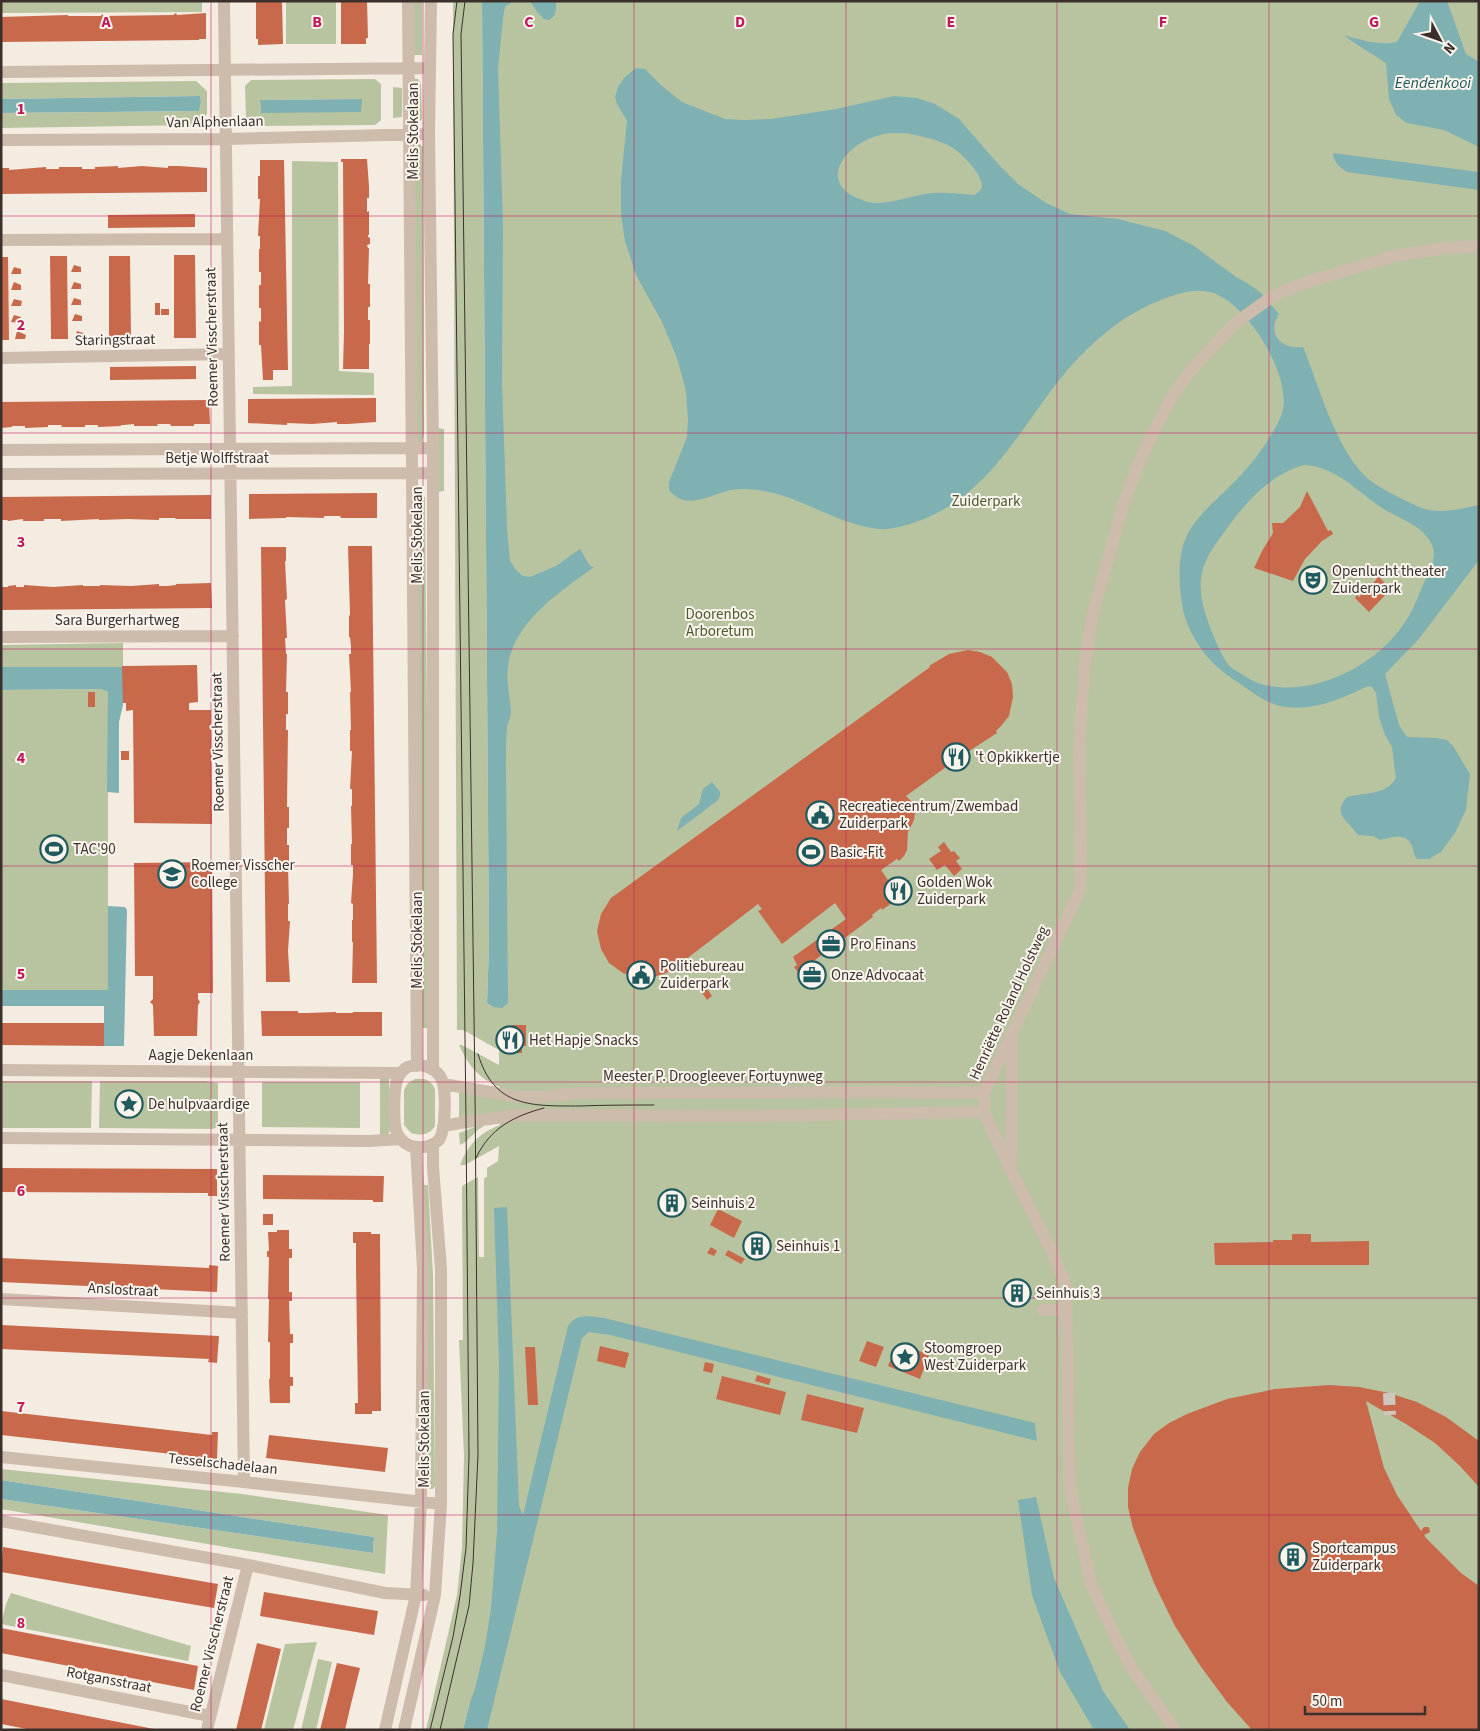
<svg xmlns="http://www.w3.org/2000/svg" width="1480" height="1731" viewBox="0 0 1480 1731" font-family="'Source Sans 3',sans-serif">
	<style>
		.green { fill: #b8c4a0; fill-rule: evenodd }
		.water { fill: #7fb0b2; fill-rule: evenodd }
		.building { fill: #c8694b }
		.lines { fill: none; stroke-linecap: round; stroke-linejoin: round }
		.minor-tunnel { stroke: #cfc6bd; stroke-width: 12; stroke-dasharray: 12 6; stroke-linecap: butt }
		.minor { stroke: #cdbbac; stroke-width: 12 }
		.tram { stroke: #3b302b; stroke-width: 1 }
		.grid { fill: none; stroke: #c2185b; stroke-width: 1; stroke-opacity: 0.55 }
		.labels { text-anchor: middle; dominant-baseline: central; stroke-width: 4; stroke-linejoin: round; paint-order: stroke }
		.street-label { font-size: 15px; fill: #3b302b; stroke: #fbf5ee }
		.park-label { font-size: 15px; fill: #4a5a2e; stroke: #fbf5ee }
		.poi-label { font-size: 15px; fill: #3b302b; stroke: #fbf5ee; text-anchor: start }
		.water-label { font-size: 16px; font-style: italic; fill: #1f5a5e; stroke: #fbf5ee }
		.grid-label { font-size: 16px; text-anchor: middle; font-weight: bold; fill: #c2185b; stroke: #fbf5ee; stroke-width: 4; stroke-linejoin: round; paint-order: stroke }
	</style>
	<rect width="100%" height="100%" fill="#f4ebe1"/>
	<path class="green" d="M1,1H202V12L1,13Z
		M286,1H336V44H286Z
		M412,1H422V55H412Z
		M453,1H482L489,947L487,1003L493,1007L494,1H1479V1730H467L470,1702L463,1730H426L457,1595L462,1548L464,1456L459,1340H463L462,1186L478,1177L479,1257H484V1178L487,1177V1168L498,1161L499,1146L465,1165H460C468,1145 479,1133 500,1125V1112L459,1119V1092L500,1099V1087C479,1079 468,1065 459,1045H462L499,1065V1050L463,1030H457Z
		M375,79L381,84V120L375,125L251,126L246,119L245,86L251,80ZM361,99L261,113L260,100Z
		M413,79H418L421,84L422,119L417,124H413Z
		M196,81L207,91V114L196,125L1,128V113L199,111L201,102L200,96L1,99V83Z
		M393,87L402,88V117L393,118Z
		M420,144L423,147L424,434L422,443H417L413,146Z
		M292,161L338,162L339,371L374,373V395L253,394V387L292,386Z
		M436,428L444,429V491L436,492Z
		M417,497H425L429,938L427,1028H422Z
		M123,643V667H1V645Z
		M102,689L108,692V990H1V690Z
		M380,1077L389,1079V1081L390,1130L388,1135H380Z
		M415,1079C425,1078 432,1080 435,1090V1126C430,1135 420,1136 411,1133L404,1125V1090L408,1083Z
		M1,1081H92L91,1128H1Z
		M100,1081H205L218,1083V1127L212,1129L99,1128Z
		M262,1082H360V1128L262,1127Z
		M483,1124L484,1126C474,1131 469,1141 460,1145L459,1133Z
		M424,1185H428L433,1275L435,1486L433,1489H429L427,1486Z
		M1,1469L242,1494L388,1515L385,1574L1,1509V1499L373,1553L374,1537L1,1480Z
		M11,1593L191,1646L188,1661L1,1624L6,1604Z
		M317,1642L293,1730H264L285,1644Z
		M318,1659L332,1662L316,1730H301Z"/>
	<path class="water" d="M482,1H513L505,7L503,18L498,68L503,225L502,382L507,528L510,561L516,570L523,576L530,577L556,566L580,549L590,566L594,567C560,592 514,621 508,666C506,682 510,697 511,712C511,717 508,722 507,727C506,738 506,750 506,762L508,1003L502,1008L493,1007L487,1003L489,947Z
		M530,1H556C556,11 557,15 549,20L544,19L538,13Z
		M1420,1H1447L1466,54L1479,62V147L1444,130L1407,123L1396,115L1389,99L1386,63C1372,53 1357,46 1344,35C1360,40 1381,46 1397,42Z
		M636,68L645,69L662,86L682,102L725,119L744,120L771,119L836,109L894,96L917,98L935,104L959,119L1000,166L1018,184L1046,203L1070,214L1118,219L1165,231L1194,246L1236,277L1247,283L1260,292L1279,314C1266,334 1282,350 1303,347C1320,388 1334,445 1366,477C1375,485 1387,491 1398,497C1405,500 1412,504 1419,507C1438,515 1459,509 1479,505V560L1418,640L1385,674L1399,725L1407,737L1436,738L1447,740L1453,746L1470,774L1466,810L1455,833L1441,852L1429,859H1417C1413,854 1414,849 1411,844C1404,832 1390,838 1380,840L1373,836L1358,835C1349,821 1331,815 1347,797C1364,792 1386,796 1396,778L1392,747L1385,735L1379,717L1376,693L1372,687L1368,686C1339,700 1303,716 1271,703C1259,698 1249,690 1239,683C1230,677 1221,671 1214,664C1196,646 1183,621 1181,597C1179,579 1178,557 1185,540C1192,521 1211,505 1225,491C1240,477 1255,460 1266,443C1272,433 1281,421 1283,409C1290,373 1246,301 1210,292C1193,288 1176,294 1161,300C1126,313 1094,340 1070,367C1020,425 993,495 916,522C905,526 890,530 879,529C838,525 804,498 764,491C752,489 738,488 727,491C705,497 686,510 669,490V482L687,437L688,420L686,391L677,358L662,322L636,275L625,241L621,215V180L627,121L617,104L615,97L618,87L624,78ZM906,133C920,136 935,139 948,145C959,150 982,173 982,186C982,190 977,193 975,195C961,194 947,192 933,193C913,194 884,208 865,201C814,185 844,144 880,135C888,132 898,134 906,133ZM1304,465C1334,466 1355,489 1379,506C1396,518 1424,525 1432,545C1438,558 1428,573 1423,585C1417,599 1412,613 1403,625C1375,667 1308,700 1258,683C1250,680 1242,674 1235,670C1225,665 1218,646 1213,635C1206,617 1197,593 1202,573C1205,558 1214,546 1223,534C1244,504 1268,475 1304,465Z
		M200,96L201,102L199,111L1,113V99Z
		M362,99L361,112L261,113L260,100Z
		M1333,153L1479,172V190L1347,172C1339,167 1334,163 1333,153Z
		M1,667H123V705L119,722V793L107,792L108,692L101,689L1,690Z
		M712,782L720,792V796L717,801L677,831L681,818L699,804L703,789Z
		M108,906L125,907L127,910L124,1046H104V1006H1V990H108Z
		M507,1207L519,1506L523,1515L568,1326C576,1313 590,1316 604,1318L1035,1423L1037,1441L610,1335L589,1332L582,1338L487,1730H463L470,1702L475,1689L485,1646L491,1608L497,1532L499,1364L494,1208Z
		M1,1480L374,1537L373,1553L1,1499Z
		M1036,1497L1054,1578L1103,1691L1130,1730H1094L1060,1672L1032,1595L1018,1500Z"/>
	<path class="building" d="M256,1H282L283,44L258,45V39H256Z
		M341,1H367L368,38H366V44H341Z
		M176,13L177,15L206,13V39H199V40L1,42V17L68,15V16H101L102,14L104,16L173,15Z
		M341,159H367L369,187V198H367V212L369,211V235H368V237L370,238V244L367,245L368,248H369L368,284H370V307H368V320H370V344H369V369H343L344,332L343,162H341Z
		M260,160H284L288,370H273V380H263L261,345H259V321L261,322V308H259V285H261V272H259V249H260V236H258L260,199H258V176H260Z
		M118,166V168L142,166L168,168V166H179L207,168V192L1,194V168H9V170L46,167V169H59V167H82V169H95V167Z
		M195,214V227L108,228V215Z
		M174,255H195L196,338H174Z
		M50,256H67L68,339H51Z
		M109,256H130L131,338L109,339Z
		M1,257H8L9,340H1Z
		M74,265L81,267V272H71Z
		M14,267L21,269V274H11Z
		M14,282L21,285V290H11Z
		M74,282L81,284V289H71Z
		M74,298L81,300V305H71Z
		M14,299L22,301L21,306H11Z
		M155,303H160V315H155Z
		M161,309H169V315H161Z
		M75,314L82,316V321H72Z
		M14,315L21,317V323L11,322Z
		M17,331L26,335L25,339H15Z
		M77,331L86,334L85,339H75Z
		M196,366V379L110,380V367Z
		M376,398V422L348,424H337V422L312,424L287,423V425L248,423V399Z
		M209,400L210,424H194V426H171L170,424H157L158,426H134V424L124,425H121V426L98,427V425H85V427H61L62,425H48V427L25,428V426H12V427L1,428V402Z
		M1307,491L1328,531L1331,530L1333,534L1322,541L1305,559L1293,581L1254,568L1262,551L1273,533L1272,523H1283L1300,507Z
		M377,493V518H341L340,516H324V518L286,517V518L249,519V494Z
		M211,495V519H176L175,518H159V520L128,519L99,520V519L61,521V519H44V521H23V519L8,521L7,520H1V497Z
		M348,546H372L377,983H352L353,942H352V920H353V904L351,903L353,874V865H351V844H352L351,806H352V789H350L352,751H350V730H351L350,692H351L349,654H351V646L350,637H349V616L350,615Z
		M261,547H286V561H285L287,599L285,600L287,638H285L286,654H287L286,692H288V714H286V730H288L287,807H289V828H287V845H289V866H288L289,904H288V921H290L288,951L290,982H266Z
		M1377,575L1391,589L1369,612L1355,598L1357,595L1359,597L1377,579L1375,577Z
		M211,583L212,608L1,610V587H8V586L16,585V587H24V585L53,587L83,585V586H100V585L131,586L159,584V586H167L176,585V584Z
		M968,650L980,652L992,657L1007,672L1012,684L1013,697L1009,716L1001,726L996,731L997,733L960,757L962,769L954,770L953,762L906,796L913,803L915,813L914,820L908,832L907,850L904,856L899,861L897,859L881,870L892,886L896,883L904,894L882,910L881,908L872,915L873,917L811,963L819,974L810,981L804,972L800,975L794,967L797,965L793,957L846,919L835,903L782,944L758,911L762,909L758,904L672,970L664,974L650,978V981H643V978H638L623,973L609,963L601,949L597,931L601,914L611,898L930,667L929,666L949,654Z
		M197,665L198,702L189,703V710H211L212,824L134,823L133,710L126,711V703H123L122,666Z
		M88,692H95V707H88Z
		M121,751H129V760H121Z
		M944,842L951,852L954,851L960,858L956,861L962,869L954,876L945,865L937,870L929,859L941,851L938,847Z
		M212,862L213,993H198V999L200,1002L198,1005L197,1036H154L153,1005L150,1002L153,999V976H135L134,863Z
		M706,987L712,996L707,1000L701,991Z
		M261,1011H298V1013H307L336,1012V1013H353V1012H382V1036H262Z
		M1,1023H104V1046L1,1045Z
		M512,1025H526V1046H522V1053H512V1050H508V1029H512Z
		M1,1168L217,1169V1196H208V1193L1,1192Z
		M263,1175L384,1176L383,1202H373V1200L263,1199Z
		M718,1209L742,1221L734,1238L710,1225Z
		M263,1214H273V1225H263Z
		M277,1230H289V1249H292V1258H289V1292H292V1301H289L290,1334H293V1343H290V1377H293V1386H290V1403H270L269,1379H270V1342H268L269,1299H268L269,1257H267V1251H269L268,1232H277Z
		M353,1232H371V1234H380L381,1411H372V1414H355V1403H358L356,1268V1243H353Z
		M1292,1234H1311V1242L1369,1241V1265H1215L1214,1243L1273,1242V1240H1292Z
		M711,1247L717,1251L714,1256L707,1253Z
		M728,1250L745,1259L741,1264L725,1255Z
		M1,1258L209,1268V1265L218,1266L217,1292L1,1282Z
		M1,1325L219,1336L217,1363L208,1362L209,1359L1,1349Z
		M867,1341L884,1347L876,1367L859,1361Z
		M903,1344L929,1355L920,1379L888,1366L894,1351L899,1353Z
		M600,1346L629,1353L625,1368L597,1361Z
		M525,1347H535L538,1405H528Z
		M705,1362L714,1364L712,1373L703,1371Z
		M757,1375L771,1379L769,1385L755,1381Z
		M722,1376L786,1392L780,1415L716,1399Z
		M1329,1385L1359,1387L1389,1393L1417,1402L1446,1417L1479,1441V1487L1460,1466L1435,1443L1406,1424L1366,1401L1384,1468L1397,1495L1421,1531L1424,1527H1429L1430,1532L1424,1535L1426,1538L1461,1573L1479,1586V1730H1252L1227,1702L1199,1664L1175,1626L1154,1583L1133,1528L1128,1507V1488L1132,1469L1140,1452L1154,1434L1169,1423L1187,1414L1227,1399L1275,1389Z
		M807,1394L864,1408L857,1433L801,1420Z
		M1,1411L212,1435V1432H218L217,1459L1,1435Z
		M269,1435L388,1448L385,1472L266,1458Z
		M3,1547L218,1584L214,1608L1,1572Z
		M264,1592L378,1611L374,1635L260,1616Z
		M1,1628L198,1666L194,1690L1,1653Z
		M257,1643L281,1649L261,1730H236Z
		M337,1663L360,1668L351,1704L345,1730H320Z
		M1,1699L154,1729V1730H32L1,1724Z"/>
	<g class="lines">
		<path class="minor-tunnel" d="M1389,1393L1390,1415"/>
		<path class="minor" d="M224,1L244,1482
			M408,1L417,1066
			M431,1L429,134L433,448V1070
			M1,72L429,68
			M1,140L226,139L429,134
			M1,240L227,239
			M1,358L229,354
			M1,450L433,448
			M1,474L433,473
			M1,637L233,636
			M421,1065C428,1067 435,1069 440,1076C447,1086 446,1129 439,1140C434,1145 425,1148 418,1147C409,1147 401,1142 397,1133C393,1125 394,1093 396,1084C397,1078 401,1071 406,1068C410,1065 416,1066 421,1065Z
			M1,1070L401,1073
			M443,1084L520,1097H544L578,1093L887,1092L956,1093L984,1092
			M443,1126L466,1122L520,1115L742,1116L984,1112
			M1,1138L369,1141L401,1139
			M1011,1167L1012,1039
			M1,1299L242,1313
			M1043,1310L1067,1309
			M1,1457L244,1482L441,1504
			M1,1521L248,1565L385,1593L424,1595
			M1,1675L210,1716
			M207,1730L248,1565
			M385,1730L416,1595L421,1502L423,1269L416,1147
			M404,1730L435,1595L441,1504V1269L433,1167V1145
			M1175,1730L1131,1667L1117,1641L1091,1583L1070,1488L1066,1286L1051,1249L1011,1171L984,1112V1092L1080,890L1081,850L1079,753L1084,670L1092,617L1124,502L1144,451L1172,396L1192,369L1225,334L1238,321L1273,296L1298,285L1394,256L1445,248L1479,246"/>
		<path class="tram" d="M478,1054C494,1108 532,1106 580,1106C605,1105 629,1105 654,1105
			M476,1158C490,1128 514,1116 544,1108
			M430,1730L453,1637L460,1596L466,1548L469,1456L466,1122L453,34L457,1
			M440,1730L469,1606L473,1563L478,1455L475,1091L461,34L465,1"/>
	</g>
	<path class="grid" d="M211,1V1730M423,1V1730M634,1V1730M846,1V1730M1057,1V1730M1269,1V1730M1,216H1479M1,433H1479M1,649H1479M1,866H1479M1,1082H1479M1,1298H1479M1,1515H1479"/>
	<defs>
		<g id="theatre-ring" transform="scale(1.4375)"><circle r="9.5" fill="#fbf5ee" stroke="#1f5a5e" stroke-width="1.5"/><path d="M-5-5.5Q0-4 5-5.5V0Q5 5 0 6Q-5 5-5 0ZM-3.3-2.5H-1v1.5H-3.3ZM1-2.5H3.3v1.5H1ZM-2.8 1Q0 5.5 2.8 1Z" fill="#1f5a5e"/></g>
		<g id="restaurant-ring" transform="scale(1.4375)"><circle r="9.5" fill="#fbf5ee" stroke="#1f5a5e" stroke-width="1.5"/><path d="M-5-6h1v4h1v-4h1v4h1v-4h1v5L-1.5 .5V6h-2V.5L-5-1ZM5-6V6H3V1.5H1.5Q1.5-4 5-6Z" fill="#1f5a5e"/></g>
		<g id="civic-ring" transform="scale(1.4375)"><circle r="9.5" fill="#fbf5ee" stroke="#1f5a5e" stroke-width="1.5"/><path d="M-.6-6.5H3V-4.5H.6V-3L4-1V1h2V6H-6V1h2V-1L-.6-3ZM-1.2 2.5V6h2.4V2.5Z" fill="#1f5a5e"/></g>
		<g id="stadium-ring" transform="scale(1.4375)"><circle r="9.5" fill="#fbf5ee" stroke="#1f5a5e" stroke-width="1.5"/><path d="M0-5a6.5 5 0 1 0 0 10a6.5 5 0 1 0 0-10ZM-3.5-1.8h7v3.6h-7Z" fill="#1f5a5e"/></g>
		<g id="school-ring" transform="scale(1.4375)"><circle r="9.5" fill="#fbf5ee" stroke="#1f5a5e" stroke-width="1.5"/><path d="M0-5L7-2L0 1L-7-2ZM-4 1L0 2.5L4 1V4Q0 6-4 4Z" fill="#1f5a5e"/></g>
		<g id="office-ring" transform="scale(1.4375)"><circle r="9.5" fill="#fbf5ee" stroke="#1f5a5e" stroke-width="1.5"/><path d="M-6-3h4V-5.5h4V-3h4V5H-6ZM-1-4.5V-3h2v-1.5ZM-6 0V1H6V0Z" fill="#1f5a5e"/></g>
		<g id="sight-ring" transform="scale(1.4375)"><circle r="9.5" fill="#fbf5ee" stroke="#1f5a5e" stroke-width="1.5"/><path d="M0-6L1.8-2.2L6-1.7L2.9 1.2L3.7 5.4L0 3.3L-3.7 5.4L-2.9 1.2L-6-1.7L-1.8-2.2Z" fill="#1f5a5e"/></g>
		<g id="building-ring" transform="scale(1.4375)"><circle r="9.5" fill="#fbf5ee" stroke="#1f5a5e" stroke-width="1.5"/><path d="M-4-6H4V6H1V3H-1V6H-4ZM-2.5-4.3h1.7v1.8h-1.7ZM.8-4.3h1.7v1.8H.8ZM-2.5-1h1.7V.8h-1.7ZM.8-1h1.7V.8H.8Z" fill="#1f5a5e"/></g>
	</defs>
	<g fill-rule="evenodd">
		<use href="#theatre-ring" x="1313" y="580"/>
		<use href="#restaurant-ring" x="956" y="757"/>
		<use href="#civic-ring" x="820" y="815"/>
		<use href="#stadium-ring" x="54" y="849"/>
		<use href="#stadium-ring" x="811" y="852"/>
		<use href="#school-ring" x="172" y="874"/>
		<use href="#restaurant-ring" x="898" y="891"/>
		<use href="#office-ring" x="831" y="944"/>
		<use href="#civic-ring" x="641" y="975"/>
		<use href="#office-ring" x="812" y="975"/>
		<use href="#restaurant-ring" x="510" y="1040"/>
		<use href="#sight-ring" x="129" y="1104"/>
		<use href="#building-ring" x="672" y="1203"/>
		<use href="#building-ring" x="757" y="1246"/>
		<use href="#building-ring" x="1017" y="1293"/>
		<use href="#sight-ring" x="905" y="1357"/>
		<use href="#building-ring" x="1293" y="1557"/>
	</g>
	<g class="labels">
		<g class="street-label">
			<text transform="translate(215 122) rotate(-1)">Van Alphenlaan</text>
			<text transform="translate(413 131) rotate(-90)">Melis Stokelaan</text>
			<text transform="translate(212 337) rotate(-91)">Roemer Visscherstraat</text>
			<text transform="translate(115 340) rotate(-1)">Staringstraat</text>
			<text x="217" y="458">Betje Wolffstraat</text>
			<text transform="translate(417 535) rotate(-90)">Melis Stokelaan</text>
			<text x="117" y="620">Sara Burgerhartweg</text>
			<text transform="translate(218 742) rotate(-91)">Roemer Visscherstraat</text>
			<text transform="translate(417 940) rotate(-90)">Melis Stokelaan</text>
			<text transform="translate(1009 1003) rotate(-65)">Henriëtte Roland Holstweg</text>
			<text x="201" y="1055">Aagje Dekenlaan</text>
			<text x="713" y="1076">Meester P. Droogleever Fortuynweg</text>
			<text transform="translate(224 1192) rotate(-91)">Roemer Visscherstraat</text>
			<text transform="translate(123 1290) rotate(3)">Anslostraat</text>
			<text transform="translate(424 1439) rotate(-90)">Melis Stokelaan</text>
			<text transform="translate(223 1464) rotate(6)">Tesselschadelaan</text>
			<text transform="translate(212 1644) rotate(-76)">Roemer Visscherstraat</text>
			<text transform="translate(109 1680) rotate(11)">Rotgansstraat</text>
		</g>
		<g class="park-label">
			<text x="986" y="501">Zuiderpark</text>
			<text x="720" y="614">Doorenbos<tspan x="720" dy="17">Arboretum</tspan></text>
		</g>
		<g class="poi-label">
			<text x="1332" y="571">Openlucht theater<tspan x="1332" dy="17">Zuiderpark</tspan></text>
			<text x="975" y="757">'t Opkikkertje</text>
			<text x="839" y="806">Recreatiecentrum/Zwembad<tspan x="839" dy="17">Zuiderpark</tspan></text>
			<text x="73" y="849">TAC'90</text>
			<text x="830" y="852">Basic-Fit</text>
			<text x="191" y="865">Roemer Visscher<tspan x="191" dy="17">College</tspan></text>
			<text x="917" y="882">Golden Wok<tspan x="917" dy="17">Zuiderpark</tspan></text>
			<text x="850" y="944">Pro Finans</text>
			<text x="660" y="966">Politiebureau<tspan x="660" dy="17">Zuiderpark</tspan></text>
			<text x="831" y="975">Onze Advocaat</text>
			<text x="529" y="1040">Het Hapje Snacks</text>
			<text x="148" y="1104">De hulpvaardige</text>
			<text x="691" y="1203">Seinhuis 2</text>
			<text x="776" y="1246">Seinhuis 1</text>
			<text x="1036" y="1293">Seinhuis 3</text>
			<text x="924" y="1348">Stoomgroep<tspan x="924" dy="17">West Zuiderpark</tspan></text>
			<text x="1312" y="1548">Sportcampus<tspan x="1312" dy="17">Zuiderpark</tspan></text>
		</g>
		<g class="water-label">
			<text x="1433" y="83">Eendenkooi</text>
		</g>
	</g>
	<g class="grid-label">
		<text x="106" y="27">A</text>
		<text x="317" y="27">B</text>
		<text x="529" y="27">C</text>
		<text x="740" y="27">D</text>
		<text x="951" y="27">E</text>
		<text x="1163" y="27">F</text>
		<text x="1374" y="27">G</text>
		<text x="21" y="114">1</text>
		<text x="21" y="330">2</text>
		<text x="21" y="547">3</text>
		<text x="21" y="763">4</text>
		<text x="21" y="979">5</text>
		<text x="21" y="1196">6</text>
		<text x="21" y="1412">7</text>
		<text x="21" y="1628">8</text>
	</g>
	<rect width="1480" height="1731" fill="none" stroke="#3b302b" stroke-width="5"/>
	<g transform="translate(1440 40) rotate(131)" stroke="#fbf5ee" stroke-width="4" paint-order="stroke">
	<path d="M0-4L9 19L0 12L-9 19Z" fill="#3b302b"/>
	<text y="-8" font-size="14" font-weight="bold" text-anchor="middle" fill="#3b302b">N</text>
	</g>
	<path d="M1305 1706v8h120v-8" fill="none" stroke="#3b302b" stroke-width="2.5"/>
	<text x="1312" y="1706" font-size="15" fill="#3b302b" stroke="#fbf5ee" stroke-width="4" paint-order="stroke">50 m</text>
</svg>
